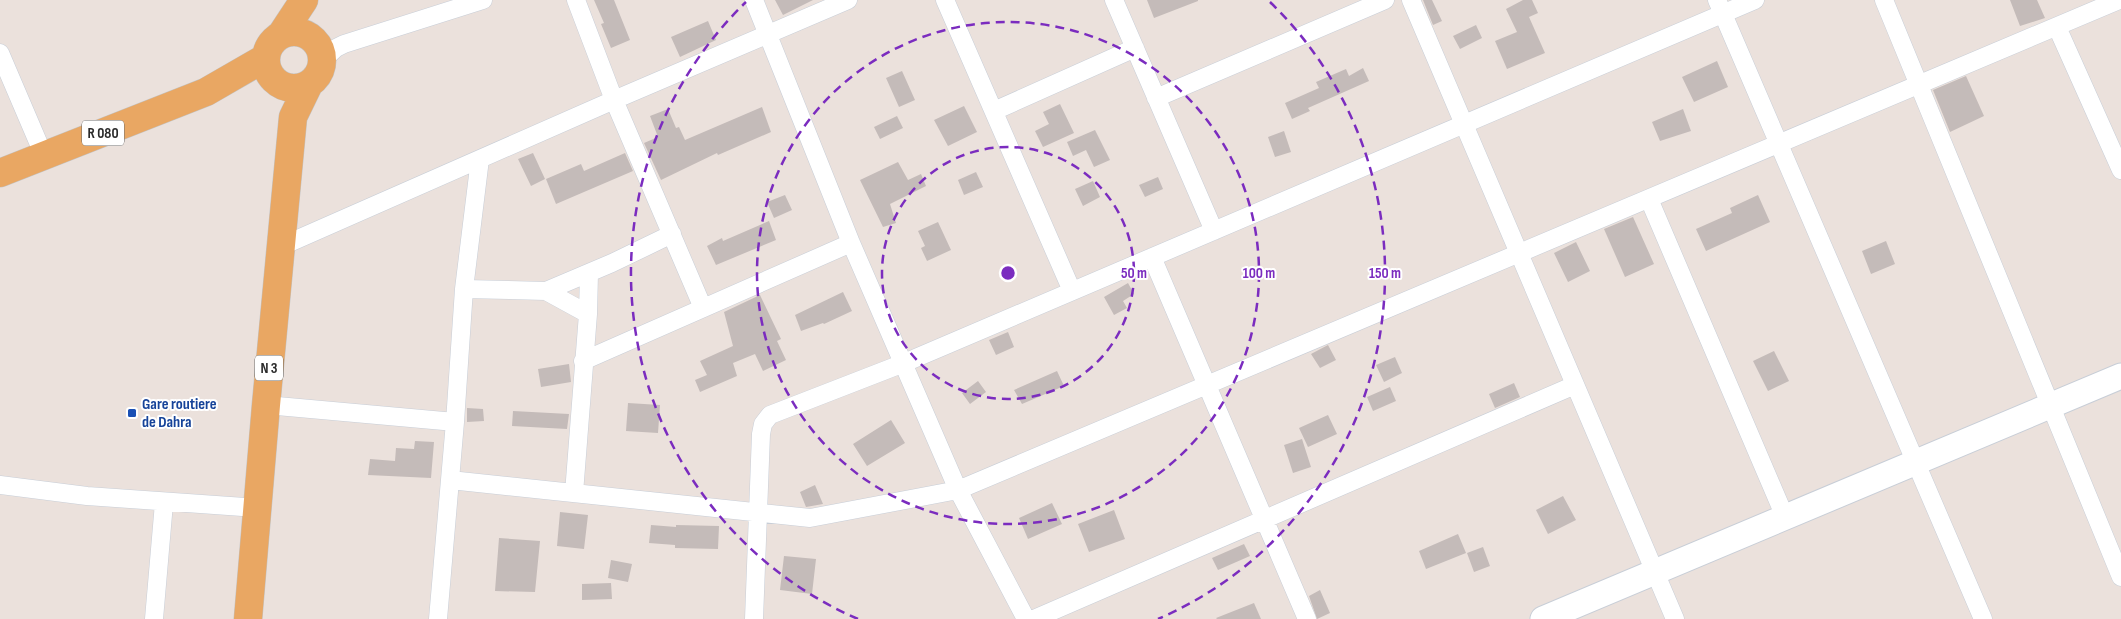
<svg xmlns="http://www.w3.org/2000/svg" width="2121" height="619" viewBox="0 0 2121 619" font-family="'Sofia Sans Condensed',sans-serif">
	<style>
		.building { fill: #c4bbb9 }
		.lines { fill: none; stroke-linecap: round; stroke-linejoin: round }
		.street-casing { stroke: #c8ced7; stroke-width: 19 }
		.secondary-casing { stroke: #c8ced7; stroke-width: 27 }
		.primary-casing { stroke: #c3c3c3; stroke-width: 29 }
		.street { stroke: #fff; stroke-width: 18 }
		.secondary { stroke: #fff; stroke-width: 25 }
		.primary { stroke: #e9a763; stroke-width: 28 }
		.ring { fill: none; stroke: #7b2cbf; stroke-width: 2.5; stroke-dasharray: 9 6 }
		.transit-dot { fill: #1a4fb4; stroke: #fff; stroke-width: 2 }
		.labels { text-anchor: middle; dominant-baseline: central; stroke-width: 4; stroke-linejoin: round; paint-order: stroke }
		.shield { fill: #fff; stroke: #6a6a6a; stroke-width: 1 }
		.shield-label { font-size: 15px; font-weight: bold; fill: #2a2a2a }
		.transit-label { font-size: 16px; font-weight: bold; fill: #164399; stroke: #fff; text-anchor: start }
		.centre { fill: #7b2cbf; stroke: #fff; stroke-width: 2.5 }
		.ring-label { font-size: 15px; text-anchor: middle; font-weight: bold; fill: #7b2cbf; stroke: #fff; stroke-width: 4; stroke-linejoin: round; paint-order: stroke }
	</style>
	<rect width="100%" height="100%" fill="#ebe1dc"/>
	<path class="building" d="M594,0H614L630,40L611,48L601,24L604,23Z
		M775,0H813L783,15Z
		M1147,0H1198V1L1154,18Z
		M1423,0H1432L1442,21L1433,25Z
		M1523,0H1532L1538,13L1529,17L1545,53L1507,69L1495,41L1517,32L1506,9Z
		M2010,0H2037L2045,18L2020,26Z
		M708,21L716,40L680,57L671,37Z
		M1476,25L1482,38L1460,49L1453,36Z
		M1717,61L1728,87L1694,102L1682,77Z
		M1363,68L1369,81L1308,108L1310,111L1292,119L1285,103L1319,88L1316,82L1346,69L1349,76Z
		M902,71L915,100L899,107L886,78Z
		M1966,76L1984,116L1950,132L1933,90Z
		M1060,104L1074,133L1043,147L1035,131L1049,124L1043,112Z
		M964,106L977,132L948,146L934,120Z
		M762,107L771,132L718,155L717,153L661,180L644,143L658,137L650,116L668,109L676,128L679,127L685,140Z
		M1683,109L1691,131L1660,141L1652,122Z
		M897,116L903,128L880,139L874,127Z
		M1095,130L1110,160L1094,167L1086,150L1073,156L1067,142Z
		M1284,131L1291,152L1275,157L1268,137Z
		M533,153L545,179L531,186L518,159Z
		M625,153L633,171L556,204L546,179L581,164L584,171Z
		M898,162L908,180L921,174L926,186L890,204L896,223L883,227L860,180Z
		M976,172L983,187L964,195L958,180Z
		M1158,177L1163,189L1145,197L1139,185Z
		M1093,181L1100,197L1083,206L1075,189Z
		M785,195L792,210L774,218L767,202Z
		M1758,195L1770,222L1706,251L1696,229L1732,213L1730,208Z
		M1633,217L1654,264L1625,277L1604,229Z
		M769,221L776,240L716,265L707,246L722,238L723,241Z
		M938,222L951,250L927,261L921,248L925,246L918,231Z
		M1886,241L1895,264L1871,274L1862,251Z
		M1576,242L1590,271L1568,282L1554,253Z
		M1128,283L1134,294L1123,301L1127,308L1114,315L1104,297Z
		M843,292L852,311L824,324L823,323L801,331L795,315Z
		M760,295L781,339L777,341L786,360L763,371L755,354L733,363L737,376L700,392L695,380L707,375L700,361L733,346L724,312Z
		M1008,332L1014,347L996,355L989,340Z
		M1328,345L1336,360L1320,368L1311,354Z
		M1774,351L1789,381L1768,391L1753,361Z
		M1395,357L1402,373L1384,382L1376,365Z
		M569,364L571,382L541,387L538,369Z
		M1057,371L1064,386L1022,404L1014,390Z
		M978,381L986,392L970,404L962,393Z
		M1514,383L1520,397L1495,408L1489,394Z
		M1390,387L1396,401L1373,411L1367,397Z
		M628,403L660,405L658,433L626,431Z
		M467,408L483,409L484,421L467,422Z
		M513,411L569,414L567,429L512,426Z
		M1328,415L1337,434L1308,447L1299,428Z
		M891,420L905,443L867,466L853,444Z
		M1302,439L1311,467L1293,473L1284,445Z
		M415,441L434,442L431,478L368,475L370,459L395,461L396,448L414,449Z
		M815,485L823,504L806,507L800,492Z
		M1563,496L1576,520L1548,534L1536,510Z
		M1052,503L1062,524L1028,539L1019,518Z
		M1114,510L1125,539L1089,552L1078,524Z
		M560,512L588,515L584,549L557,546Z
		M651,525L676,527V525L719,526L718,549L675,548V545L649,543Z
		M1458,534L1466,553L1426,569L1419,551Z
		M499,538L540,541L535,592L495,591Z
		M1244,544L1250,556L1218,570L1212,558Z
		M1483,547L1490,566L1474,572L1467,553Z
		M784,556L816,559L812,594L780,590Z
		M611,560L632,564L628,582L608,578Z
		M611,583L612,599L582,600V584Z
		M1320,590L1330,613L1317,619L1309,596Z
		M1254,603L1261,619H1217L1216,618Z"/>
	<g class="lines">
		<g class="street-casing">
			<path id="street" d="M576,0L614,100L703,308
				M754,0L851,243L958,490L1026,619
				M945,0L1072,291
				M1114,0L1214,231
				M1411,0L1675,619
				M1717,0L1983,619
				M1884,0L2121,577
				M2057,27L2121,170
				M0,53L44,156
				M322,61L336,48L344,44L483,0
				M1156,98L1385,0
				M994,111L1135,48
				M1649,199L1785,517
				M282,246L614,100L848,0
				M1152,257L1307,619
				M464,289L546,291L612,263L672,234
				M546,291L588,314
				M583,361L851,243
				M266,405L455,422
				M450,480L810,518L958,490L2119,0
				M0,485L87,496L258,508
				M574,493L588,314L589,273
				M154,619L164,503
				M438,619L455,422L464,289L480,159
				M754,619L761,434L763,424L770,415L904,363L1755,0
				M1034,619L1575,385"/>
		</g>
		<g class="secondary-casing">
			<path id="secondary" d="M1543,619L2121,376"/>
		</g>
		<g class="primary-casing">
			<path id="primary" d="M266 60a28 28 0 1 1 56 0a28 28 0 1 1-56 0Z
				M281,35L304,0
				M0,173L206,92L265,58
				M248,619L266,405L293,117L309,84"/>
		</g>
		<use href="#street" class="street"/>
		<use href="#secondary" class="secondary"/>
		<use href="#primary" class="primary"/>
	</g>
	<g class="ring">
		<circle cx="1008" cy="273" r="126"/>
		<circle cx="1008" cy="273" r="251"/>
		<path d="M858 619A377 377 0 0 1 746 2M1270 2A377 377 0 0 1 1158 619"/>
	</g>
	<rect class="transit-dot" x="127" y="408" width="10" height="10" rx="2.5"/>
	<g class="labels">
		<g class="shield">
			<rect x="82" y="120.5" width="42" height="25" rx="4"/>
			<rect x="255" y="355.5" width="28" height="25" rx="4"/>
		</g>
		<g class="shield-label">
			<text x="103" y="133">R 080</text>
			<text x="269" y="368">N 3</text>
		</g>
		<g class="transit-label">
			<text x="142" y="404">Gare routiere<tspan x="142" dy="18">de Dahra</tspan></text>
		</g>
	</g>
	<circle cx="1008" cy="273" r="8" class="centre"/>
	<g class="ring-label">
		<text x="1134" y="278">50 m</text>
		<text x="1259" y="278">100 m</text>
		<text x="1385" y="278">150 m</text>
	</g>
</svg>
